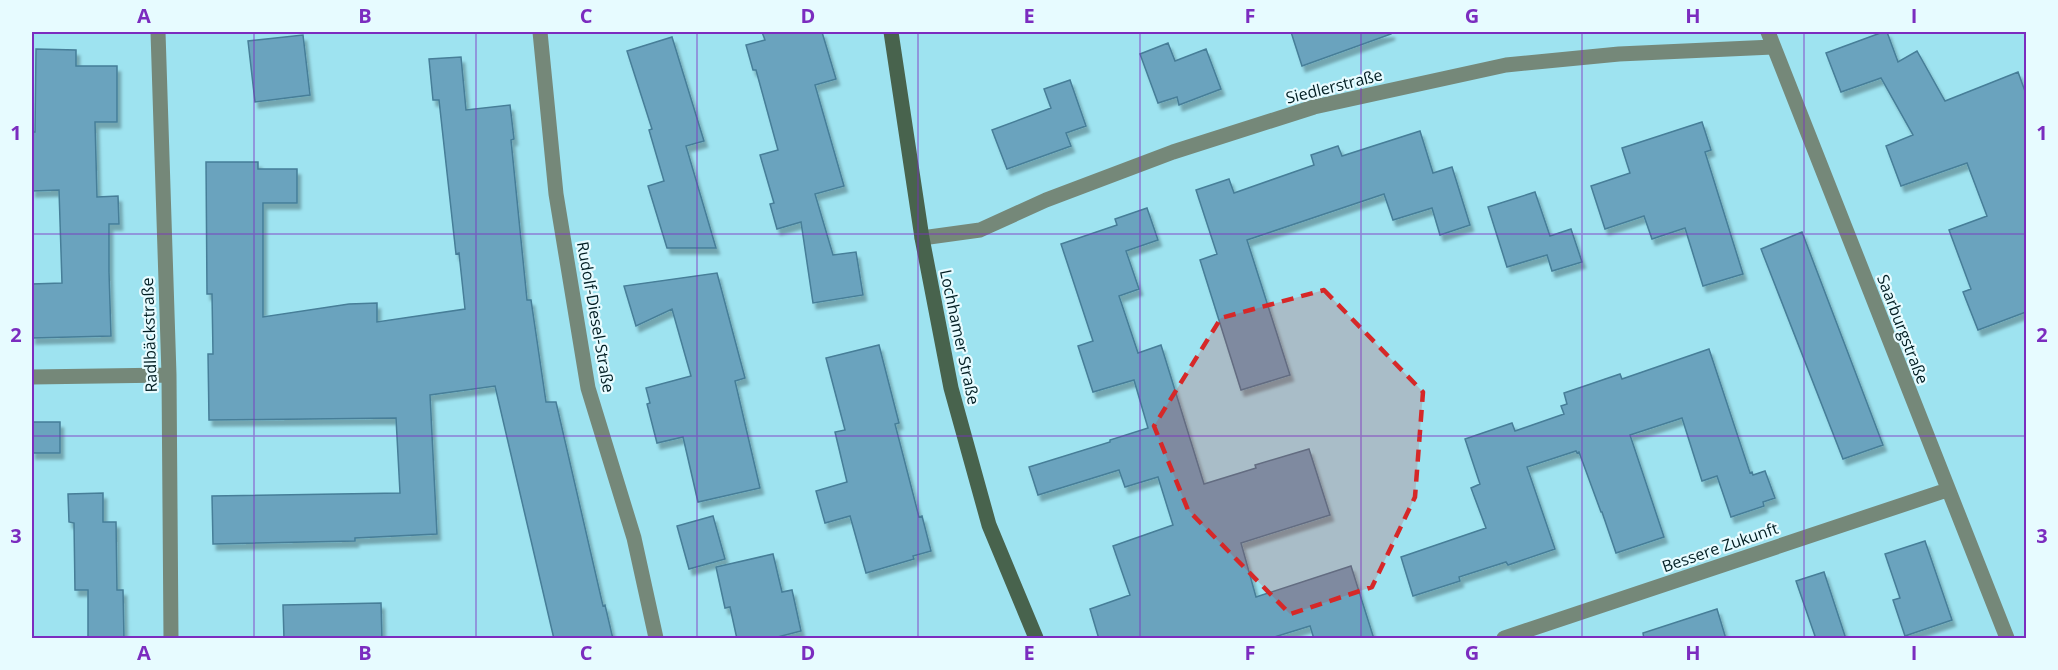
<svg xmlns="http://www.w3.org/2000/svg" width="2058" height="670" viewBox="0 0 2058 670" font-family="'Open Sans',sans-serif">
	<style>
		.building { fill: #6ba3be; stroke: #467e98; stroke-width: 1.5; filter: url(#shadow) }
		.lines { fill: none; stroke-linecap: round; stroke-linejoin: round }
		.street { stroke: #758879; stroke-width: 15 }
		.secondary { stroke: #48634d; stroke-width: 15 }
		.marked { fill: #d62828; fill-opacity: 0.2; stroke: #d62828; stroke-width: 4.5; stroke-dasharray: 12 8; stroke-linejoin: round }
		.grid { fill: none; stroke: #7b2cbf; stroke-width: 1.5; stroke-opacity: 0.55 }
		.labels { text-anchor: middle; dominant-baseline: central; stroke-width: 4.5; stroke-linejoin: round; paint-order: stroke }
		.street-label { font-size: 16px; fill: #011d22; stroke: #e7fbff }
		.neatline { fill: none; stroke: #7b2cbf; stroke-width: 2 }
		.grid-label { font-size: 20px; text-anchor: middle; font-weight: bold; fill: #7b2cbf }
	</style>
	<defs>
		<filter id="shadow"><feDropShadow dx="3.5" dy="6" stdDeviation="1.5" flood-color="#0004"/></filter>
	</defs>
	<rect width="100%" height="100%" fill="#9ee3f0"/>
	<path class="building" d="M762,32H822L836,79L815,85L844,186L815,194L833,255L856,252L863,295L813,303L801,222L777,229L770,204L774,203L760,155L778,150L756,70H753L746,45L765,40Z
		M1291,32H1391V34L1302,66Z
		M1883,32H1887L1898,62L1917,51L1945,101L2018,72L2026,94V312L1978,330L1963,292L1971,289L1949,230L1987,216L1967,163L1901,186L1886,146L1913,135L1881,78L1841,92L1826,53Z
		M303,35L310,95L255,102L248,41Z
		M672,37L704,141L686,146L716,248H667L648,186L664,181L649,130L652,129L627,51Z
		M1168,43L1175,61L1206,49L1221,89L1179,105L1177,97L1158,103L1140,54Z
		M36,49L76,50V66H117V122H95L97,197L118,196L119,224H109V272L111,336L32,338V284L62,283L59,190L32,191V132H35Z
		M461,57L466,110L510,105L514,139L511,140L527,300H531L546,402H556L603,606L605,605L613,639H554L495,386L430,395L437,534L355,538V541L213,544L212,496L400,493L396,418L209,420L208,354H213L212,294H207L206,162H258V169H297V203H263V317L349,304L377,303V322L465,309L459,253L456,254L439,100H433L429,59Z
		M1070,80L1086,126L1066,133L1071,146L1007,169L992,130L1051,108L1044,89Z
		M1702,122L1711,150L1705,152L1743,274L1703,286L1685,228L1652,239L1644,216L1605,229L1591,186L1630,173L1622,148Z
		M1420,131L1433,173L1452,167L1470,225L1440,235L1432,208L1393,220L1384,194L1247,240L1290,375L1241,390L1200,260L1217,254L1196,190L1229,179L1234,193L1314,165L1311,155L1338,146L1342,156Z
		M1535,192L1550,236L1571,229L1582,262L1552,271L1547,255L1507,267L1488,207Z
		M1147,208L1158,240L1126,251L1139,289L1119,296L1138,353L1161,345L1204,484L1256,468L1255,465L1309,449L1330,515L1241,543L1256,597L1351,566L1374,639H1314L1310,626L1268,639H1099L1090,609L1130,595L1113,546L1173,525L1158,477L1125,487L1119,470L1038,495L1029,467L1110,442V440L1148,428L1134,380L1093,392L1078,346L1093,341L1061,244L1117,225L1115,219Z
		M1802,232L1883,445L1843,459L1761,249Z
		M717,273L745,378L735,381L760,488L698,502L683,437L657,443L647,404L650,403L646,388L691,376L672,309L636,326L624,286Z
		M879,345L899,423L895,424L919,517L922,516L931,551L913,556L914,559L866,573L850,516L825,523L816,491L847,482L835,432L845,430L826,358Z
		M1709,349L1750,473L1752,472L1753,475L1765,471L1775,498L1763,502L1764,506L1731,517L1717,476L1702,481L1682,418L1630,435L1664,537L1616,553L1602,512H1601L1579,452L1577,453L1576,451L1527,467L1555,549L1508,565L1506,562L1459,577L1460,581L1413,596L1401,557L1486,528L1471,488L1480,484L1465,439L1512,423L1515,431L1564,414L1561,406L1567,404L1564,393L1620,374L1622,379Z
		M32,422H60V453H32Z
		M103,493V522H116L117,590H123L124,639H88V590H75L74,523L69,522L68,494Z
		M713,516L725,559L689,569L677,526Z
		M1925,541L1952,620L1905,636L1893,600L1900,598L1885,554Z
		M773,554L782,592L792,590L801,631L770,639H737L730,607L725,608L716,567Z
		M1824,572L1846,639H1816L1796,581Z
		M381,603L382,639H284L283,605Z
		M1717,609L1726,639H1644L1643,633Z"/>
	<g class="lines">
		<path class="street" d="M158,32L169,375L171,638
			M540,32L556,194L588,388L634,538L656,638
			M1768,32L2007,638
			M922,238L980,230L1046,200L1173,152L1314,107L1506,65L1619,54L1773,47
			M32,377L169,375
			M1504,638L1947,490"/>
		<path class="secondary" d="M891,32L922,238L951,388L989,525L1036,638"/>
	</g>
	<path class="marked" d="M1324,290L1423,392L1415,497L1372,587L1290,614L1188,510L1154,426L1221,318Z"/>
	<path class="grid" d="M254,32V638M476,32V638M697,32V638M918,32V638M1140,32V638M1361,32V638M1582,32V638M1804,32V638M32,234H2026M32,436H2026"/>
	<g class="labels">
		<g class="street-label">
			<text transform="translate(1334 86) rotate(-14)">Siedlerstraße</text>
			<text transform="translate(596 317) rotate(80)">Rudolf-Diesel-Straße</text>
			<text transform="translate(1903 329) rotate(69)">Saarburgstraße</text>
			<text transform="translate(149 335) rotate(-92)">Radlbäckstraße</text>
			<text transform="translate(960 337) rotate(78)">Lochhamer Straße</text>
			<text transform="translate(1720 547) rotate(-19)">Bessere Zukunft</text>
		</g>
	</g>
	<rect width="2058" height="670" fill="none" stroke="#e7fbff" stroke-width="66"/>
	<rect x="33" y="33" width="1992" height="604" class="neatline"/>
	<g class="grid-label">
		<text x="144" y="23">A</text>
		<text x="365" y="23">B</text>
		<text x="586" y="23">C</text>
		<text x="808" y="23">D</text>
		<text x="1029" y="23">E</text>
		<text x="1250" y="23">F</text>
		<text x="1472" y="23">G</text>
		<text x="1693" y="23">H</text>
		<text x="1914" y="23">I</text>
		<text x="16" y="140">1</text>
		<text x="2042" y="140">1</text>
		<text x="16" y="342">2</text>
		<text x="2042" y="342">2</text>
		<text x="16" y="543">3</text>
		<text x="2042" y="543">3</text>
		<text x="144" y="660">A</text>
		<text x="365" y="660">B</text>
		<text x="586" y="660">C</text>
		<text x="808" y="660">D</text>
		<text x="1029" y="660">E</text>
		<text x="1250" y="660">F</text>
		<text x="1472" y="660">G</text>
		<text x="1693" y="660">H</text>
		<text x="1914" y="660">I</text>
	</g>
</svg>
